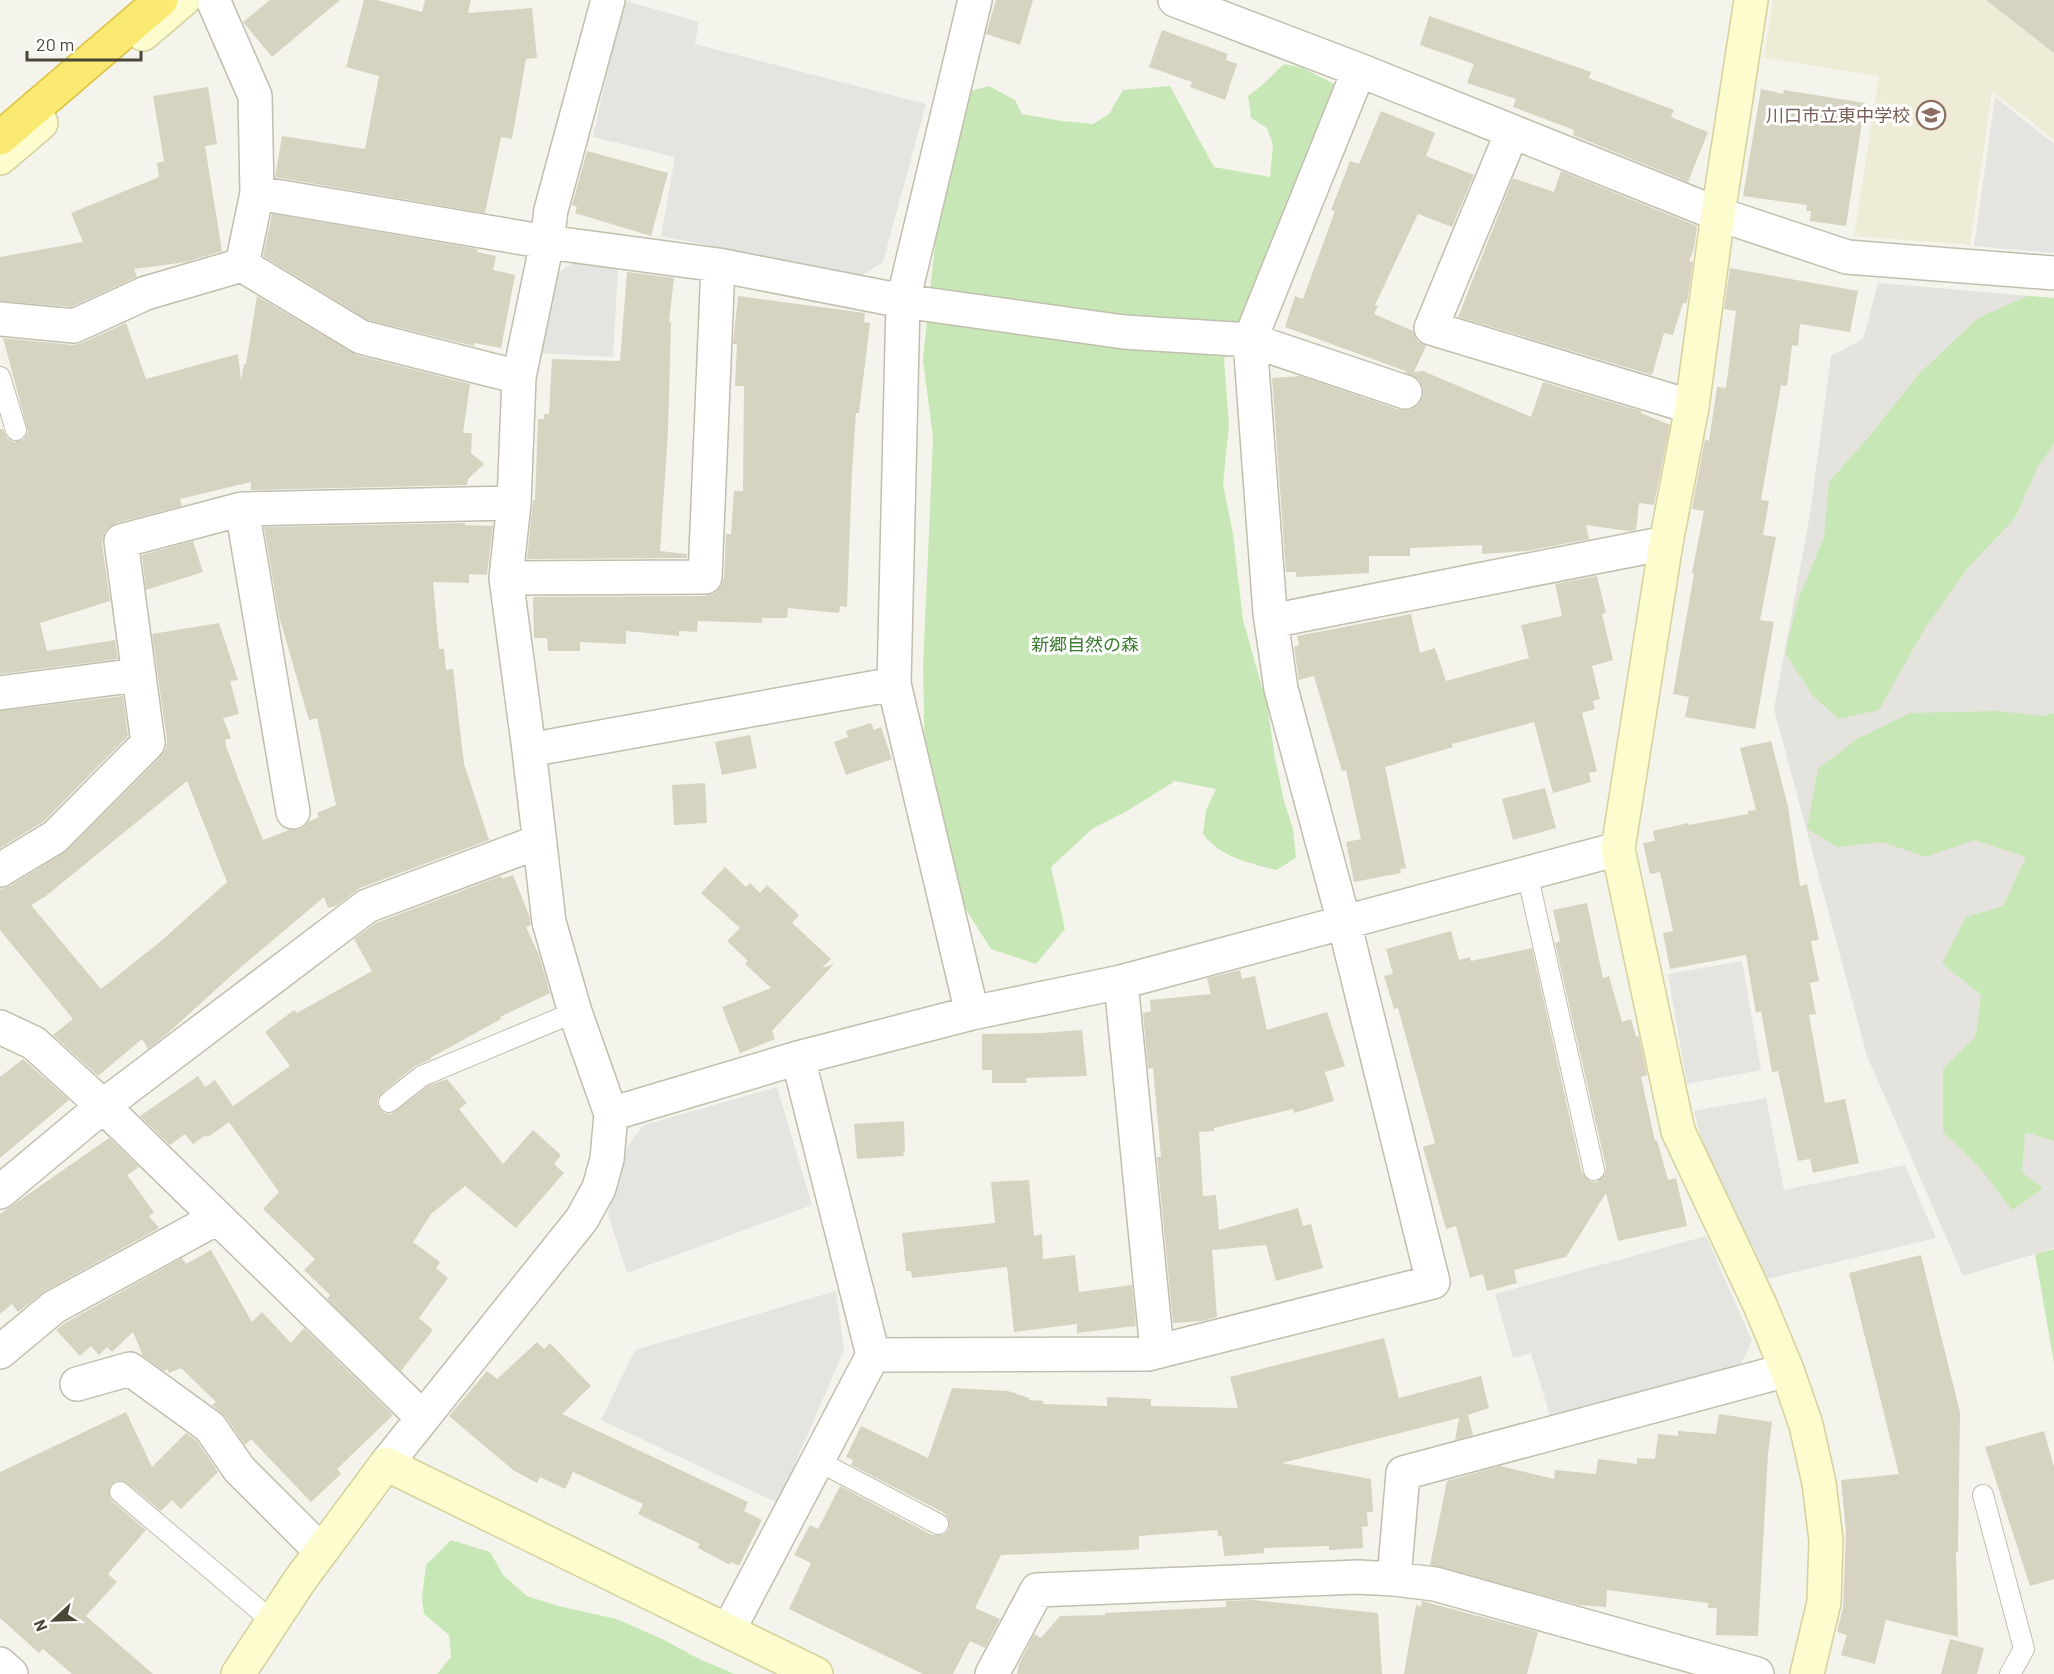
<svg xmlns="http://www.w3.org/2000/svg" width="2054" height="1674" viewBox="0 0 2054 1674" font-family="Barlow,'Noto Sans JP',sans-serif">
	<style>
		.industrial { fill: #e5e3dd }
		.education { fill: #eeecd6 }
		.green { fill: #c7e8b6 }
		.parking { fill: #e4e4e0 }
		.building { fill: #d7d3c1; fill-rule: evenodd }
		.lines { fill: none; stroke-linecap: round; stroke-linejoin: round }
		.lane-casing { stroke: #c1beae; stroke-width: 22 }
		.street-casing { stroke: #c1beae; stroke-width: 36 }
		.secondary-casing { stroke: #d4d19c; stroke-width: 36 }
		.highway-casing { stroke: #dbc141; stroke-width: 36 }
		.lane { stroke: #fff; stroke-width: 20 }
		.street { stroke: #fff; stroke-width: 33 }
		.secondary { stroke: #fdfcce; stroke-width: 33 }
		.highway { stroke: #fae972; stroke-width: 33 }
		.labels { text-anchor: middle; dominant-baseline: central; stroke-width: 6; stroke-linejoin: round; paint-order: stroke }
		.education-label { font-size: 18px; fill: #785e54; stroke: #fff; text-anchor: end }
		.park-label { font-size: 18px; fill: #3a7c2d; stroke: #fff }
	</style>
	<rect width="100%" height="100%" fill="#f5f4ec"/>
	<path class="industrial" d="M1878,283L2054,298V1248L1963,1276L1867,1056L1774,709L1810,514L1831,356L1863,339Z"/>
	<path class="education" d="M1773,0H2054V140L1992,91L1970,245L1854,236L1879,76L1764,58Z"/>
	<path class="green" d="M1284,64L1303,68L1338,86L1255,292L1224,359L1229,425L1223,484L1233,534L1243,620L1267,704L1275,758L1284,801L1293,829L1296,858L1276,870C1250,863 1220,857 1203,834L1206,810L1216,789L1175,781L1127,811L1092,829L1051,867L1065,929L1036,964L991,949L949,883L925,765L923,668L933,438L923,360L939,204L970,91L989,86L1015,100L1022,114L1062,121L1093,124L1109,114L1123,90L1170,86L1214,167L1270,177L1273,145L1267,128L1251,118L1248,96L1261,86Z
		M2028,296L2054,298V444L2037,468L2015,518L1966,570L1925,628L1879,710L1839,719L1813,696L1785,653L1798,600L1824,537L1829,482L1872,433L1919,374L1978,318Z
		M1997,711L2043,716L2054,713V1141L2025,1132L2022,1172L2043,1189L2012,1210L1980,1168L1943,1132V1069L1976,1036L1981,995L1942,963L1966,917L2003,906L2026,857L1974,840L1926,857L1883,842L1837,847L1807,829L1818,769L1857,739L1910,713Z
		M2054,1249V1364L2035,1254Z
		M451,1540L490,1552L504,1576L527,1596L558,1606L617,1619L664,1640L701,1660L735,1674H437L451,1657L449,1635L424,1614L422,1598L426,1565Z"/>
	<path class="parking" d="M623,0L699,22L695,44L926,104L883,262L861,276L661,236L675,157L593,137Z
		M1995,97L2054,144V253L1974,246Z
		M578,260L618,269L613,357L538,353L552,276Z
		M1742,961L1761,1070L1687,1084L1668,974Z
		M777,1087L812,1205L627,1273L608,1214L626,1148L644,1125Z
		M1766,1098L1784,1190L1905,1165L1936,1238L1762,1280L1702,1143L1694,1111Z
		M1706,1236L1752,1341L1739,1368L1551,1419L1531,1353L1513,1358L1495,1294Z
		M836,1291L844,1350L778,1503L601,1420L635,1350Z"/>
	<path class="building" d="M270,0H340L272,57L243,22Z
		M364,0H377L422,12L425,0H471L468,13L532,8L537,58L526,59L512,139L501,137L485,213L275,177L282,136L365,149L379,76L346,67Z
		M996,0H1033L1020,45L986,34Z
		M1986,0H2054V53Z
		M1429,16L1591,72L1589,78L1674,110L1671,117L1708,132L1688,182L1573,135L1574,130L1513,107L1516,99L1467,83L1474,64L1420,45Z
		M1162,30L1228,54L1226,60L1237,64L1225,100L1190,87L1192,82L1149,67Z
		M208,87L217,144L205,146L222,251L186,262L134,269L137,277L71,307L0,301V257L83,242L71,213L159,177L157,163L164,161L153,96Z
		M1761,89L1783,94L1784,90L1865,103L1846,226L1810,221L1811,211H1806L1807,205L1743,196Z
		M1381,111L1435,133L1426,156L1474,175L1452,227L1418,214L1375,305L1378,306L1374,314L1413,331L1417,341L1426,346L1414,372L1423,371L1531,417L1543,382L1641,411V413L1670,425L1654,505L1639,503L1636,530L1628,531L1586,525L1589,539L1527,551L1482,554V545L1410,548V556H1369V573L1296,577V572H1286L1272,378L1300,376L1400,410H1409L1417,406L1423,397V388L1419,380L1404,372H1408L1285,327L1295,296L1303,299L1335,211L1331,210L1350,161L1359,164Z
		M587,151L668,173L651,236L575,213L577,207L572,205Z
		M1561,171L1697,226L1694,249L1689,261L1693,262L1687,303H1683L1673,335L1664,333L1652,375L1458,317L1513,178L1554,192Z
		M272,214L478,249L477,252L496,256L493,270L515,275L501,348L474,343V346L368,320L263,256Z
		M1730,268L1858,291L1850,332L1800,324L1798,346L1792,345L1787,386L1781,385L1761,500L1769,501L1763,535L1776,537L1760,620L1774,622L1755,729L1685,717L1689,697L1673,694L1694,574L1692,573L1704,511L1692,509L1705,439L1709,441L1717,387L1726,388L1736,311L1724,309Z
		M627,272L674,278L669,322H671L668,431L660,551L687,554V558L527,559L533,500H535L538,419H544V414H549L552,359L620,361Z
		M257,296L356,355L470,384L463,433H472L471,453L484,464L468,479L467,485L251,490V482L180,499L182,506L116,523L108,528L104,534L102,543L110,601L40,623L47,651L115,640L118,659L0,674V429H3L7,438L14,442L24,439L28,432L3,338L73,345L82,343L126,323L146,379L238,354L241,380L244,364H246Z
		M738,296L865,313L864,322L870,323L859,413H856L852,472L847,607L840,606L839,613L788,608L787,618H762V623L698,621L697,632L679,631V636L626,631V644L580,642V651H548L547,638H534L533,597L705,596L715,593L721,586L724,578L726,534H731L734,491H743L744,386H735L737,344H733Z
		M465,523V525L493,526L487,575L469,574V583L433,582L439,649H444L446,670L453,669L464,764L489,840L360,888L336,906L328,908L324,897L233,974L167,1034L148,1049L142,1039L98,1076L53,1035L73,1019L0,930V889L10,886L68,850L161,756L166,749L167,741L152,634L219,623L238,680L230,681L239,714L223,718L231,738L225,740L226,746L239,781L263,840L289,830H297L304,827L308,822L319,817L317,813L336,805L317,718L309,720L279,616L264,527ZM187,781L227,882L161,941L101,989L31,905L46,896Z
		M193,541L203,572L146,590L142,555Z
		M1597,576L1606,613L1602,614L1613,660L1592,666L1600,699L1593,701L1595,709L1582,713L1597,771L1589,773L1591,782L1553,793L1534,722L1452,744L1453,747L1385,767L1406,868L1400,869L1401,873L1354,882L1346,842L1361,839L1346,770L1342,771L1314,676L1299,680L1294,647L1299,645L1297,636L1411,614L1420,653L1435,648L1446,681L1529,658L1521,625L1562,616L1555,584Z
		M123,696L128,736L43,822L0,848V711Z
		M871,723L874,730L881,727L892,759L846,775L834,742L848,737L846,731Z
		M750,735L757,768L722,775L715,742Z
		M1771,741L1788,806L1800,886L1807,884L1819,940L1811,941L1819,981L1810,983L1816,1014L1809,1015L1825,1103L1845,1099L1859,1163L1813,1173L1810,1159L1798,1161L1778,1071L1772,1072L1761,1011L1756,1013L1746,955L1670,969L1663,933L1673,931L1660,872L1650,874L1643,843L1655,841L1653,831L1688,823L1689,825L1748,814V811L1756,810L1740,748Z
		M705,783L707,823L674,825L672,785Z
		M1545,788L1556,828L1513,840L1502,799Z
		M725,867L746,887L750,883L760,893L767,885L799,915L792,923L831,959L822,968L834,964L772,1031L775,1039L740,1053L722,1007L771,988L745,964L748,961L727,941L740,928L701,893Z
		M513,875L529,915L531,925L526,927L539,955L550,993L500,1017L501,1019L430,1058L431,1059L415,1066L382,1093L378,1098L377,1104L384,1113L391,1114L428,1086L447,1079L467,1103L459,1109L503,1164L533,1130L561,1155L554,1164L564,1173L516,1228L465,1186L431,1214L413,1242L440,1262L436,1268L448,1278L419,1318L433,1330L401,1371L327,1299L330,1295L304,1270L315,1259L263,1209L279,1192L229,1122L208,1137L206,1135L193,1144L185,1134L170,1145L140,1116L198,1076L205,1087L215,1080L233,1106L290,1066L265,1032L294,1010L297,1013L372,971L354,939L376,923L501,876L502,879Z
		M1587,903L1603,978L1609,976L1622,1022L1631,1019L1636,1037L1639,1036L1647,1075L1641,1077L1655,1141L1657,1140L1668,1180L1676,1178L1687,1226L1618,1241L1606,1193L1566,1257L1514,1270L1517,1283L1487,1291L1483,1274L1470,1278L1456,1226L1446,1229L1423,1147L1435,1143L1398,1008L1394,1009L1384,976L1393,974L1386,949L1451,931L1459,960L1470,957L1471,961L1532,948L1582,1173L1590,1181L1597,1182L1605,1174L1606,1167L1555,943L1560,941L1553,910Z
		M1240,970L1242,979L1255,976L1267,1030L1327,1012L1345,1066L1325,1072L1334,1101L1294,1113L1293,1109L1214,1128V1131L1199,1132L1203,1196L1216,1195L1219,1230L1298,1208L1303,1226L1311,1224L1323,1268L1276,1281L1266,1245L1212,1250L1217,1317L1202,1321L1173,1323L1157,1157H1161L1153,1068L1148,1069L1143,1013L1151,1011L1150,1000L1211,994L1207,978Z
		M1082,1030L1087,1076L1026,1078L1027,1083H992V1070H982V1034L1041,1033Z
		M23,1059L69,1100L0,1158V1077Z
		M904,1121L905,1151H903L904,1156L857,1159L854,1124Z
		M109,1138L139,1167L127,1175L154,1212L149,1216L159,1228L45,1291L18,1312L12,1304L0,1314V1214Z
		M1029,1180L1034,1236L1042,1234L1043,1259L1075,1255L1079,1292L1132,1285L1136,1326L1077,1333V1324L1014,1332L1007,1267L912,1278L911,1271H906L902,1233L995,1223L991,1182Z
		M211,1250L252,1322L262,1312L291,1343L304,1328L393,1415L337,1469L341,1474L311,1502L251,1439L245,1445L225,1416L212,1405L216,1402L181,1368L169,1373L167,1369L164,1371L143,1356L133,1332L112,1352L107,1347L99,1355L91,1346L80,1356L56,1330L65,1323L182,1258L186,1264Z
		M1921,1255L1960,1412L1958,1552H1956L1958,1637L1886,1620L1875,1664L1841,1655L1847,1635L1837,1632L1843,1608L1846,1532L1841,1480L1899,1474L1849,1273Z
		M1384,1338L1399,1398L1481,1376L1489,1408L1468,1415L1473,1435L1455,1440L1459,1418L1282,1463L1371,1479L1373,1512H1367L1368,1526L1362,1527L1363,1548L1329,1550V1546L1264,1548V1553L1224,1556L1222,1536H1218L1217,1530L1139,1536V1549L1130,1550L1001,1555L975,1608L1000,1619L985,1648L970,1641L953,1674H923L789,1609L811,1563L794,1555L810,1525L818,1529L840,1486L932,1535L944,1534L949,1529L948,1518L944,1513L851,1465L853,1460L846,1457L861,1426L928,1458L952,1388L1008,1391L1029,1398V1400L1043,1401V1404L1107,1406V1397L1151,1399V1406L1238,1408L1230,1377Z
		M537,1342L544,1349L550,1343L591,1386L562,1414L748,1502L744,1511L762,1520L739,1566L731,1562L730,1565L698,1548L700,1544L638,1514L643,1504L573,1472L565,1489L540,1477L537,1483L513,1470L449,1416L487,1371L497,1379Z
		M126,1412L152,1467L186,1433L196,1440L218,1472L181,1509L172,1500L161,1511L127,1483L117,1481L111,1485L109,1495L112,1501L146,1530L108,1574L117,1582L86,1616L153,1674H72L43,1649L39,1653L0,1618V1472Z
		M1719,1414L1772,1422L1768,1454L1758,1636L1716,1635L1717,1608H1708V1603L1607,1590L1606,1607L1579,1605L1430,1565L1447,1481L1500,1466L1554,1479L1555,1470L1596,1474L1598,1459L1637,1464V1458L1655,1459L1658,1434L1678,1436V1431L1716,1434Z
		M2044,1431L2054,1467V1579L2030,1586L1985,1447Z
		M1252,1600L1378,1613L1382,1674H1017L1019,1664L1034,1634L1041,1638L1060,1616L1105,1615V1613L1226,1607V1601Z
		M1422,1601L1538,1632L1527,1674H1404L1416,1605L1421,1607Z
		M1950,1639L1984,1648L1977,1674H1941Z"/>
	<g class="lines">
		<g class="lane-casing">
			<path id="lane" d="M0,377L16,430
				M1527,873L1594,1170
				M389,1102L422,1076L575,1012
				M818,1461L938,1524
				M120,1492L272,1621
				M1983,1495L2024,1649L2010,1674"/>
		</g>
		<g class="street-casing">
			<path id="street" d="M213,0L255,96L257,193L242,265
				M1175,0L1359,70L1718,214L1847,257L2054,273
				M1512,132L1431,328L1692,407
				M257,193L547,242L718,265L903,301L1124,332L1250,340L1405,392
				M0,319L74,326L146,293L242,265L361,337L519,377
				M242,509L293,812
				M506,578L705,577L718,265
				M1271,621L1666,543
				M0,693L138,675
				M529,750L894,684
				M0,870L55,837L148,743L121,541L242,509L514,503
				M1121,982L1157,1351
				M972,1013L894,684L903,301L975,0
				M0,1027L34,1043L103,1106L422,1417
				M611,1114L798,1058L972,1013L1121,982L1618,849
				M0,1192L103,1106L367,906L538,842
				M0,1352L54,1307L217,1218
				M873,1355L1148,1354L1433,1282L1344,922L1281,689L1270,613L1250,340L1359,70
				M77,1384L130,1369L210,1427L239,1469L321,1551
				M386,1464L582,1219L599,1188L607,1159L611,1114L575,1012L549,922L529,750L506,578L514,503L519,377L547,242L551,210L608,0
				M1394,1579L1403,1473L1787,1370
				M728,1631L873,1355L798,1058
				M0,1664L11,1674
				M992,1674L1037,1590L1358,1577L1394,1579L1435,1584L1757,1674"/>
		</g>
		<g class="secondary-casing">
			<path id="secondary" d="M1751,0L1718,214L1692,407L1666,543L1618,849L1678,1131L1760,1305L1787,1370L1806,1425L1819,1483L1826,1540L1824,1602L1807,1674
				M143,34L183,0
				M0,158L41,123
				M238,1674L300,1580L386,1464L816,1674"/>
		</g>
		<g class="highway-casing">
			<path id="highway" d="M0,138L161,0"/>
		</g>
		<use href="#lane" class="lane"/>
		<use href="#street" class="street"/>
		<use href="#secondary" class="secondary"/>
		<use href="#highway" class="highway"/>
	</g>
	<defs>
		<g id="school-ring" transform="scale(1.5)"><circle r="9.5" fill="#fff" stroke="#8d6e63" stroke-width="1.5"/><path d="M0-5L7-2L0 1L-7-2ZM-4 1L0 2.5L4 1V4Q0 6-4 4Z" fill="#8d6e63"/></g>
	</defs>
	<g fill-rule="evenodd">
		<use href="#school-ring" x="1931" y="115"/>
	</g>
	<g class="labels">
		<g class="education-label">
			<text x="1910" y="115">川口市立東中学校</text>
		</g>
		<g class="park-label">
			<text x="1085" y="644">新郷自然の森</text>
		</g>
	</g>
	<g transform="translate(54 1620) rotate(248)" stroke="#ffffff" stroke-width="4.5" paint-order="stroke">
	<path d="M0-4.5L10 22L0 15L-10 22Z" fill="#4a4739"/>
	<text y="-9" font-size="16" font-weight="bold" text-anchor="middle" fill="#4a4739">N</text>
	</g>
	<path d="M27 51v9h114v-9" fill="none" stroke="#4a4739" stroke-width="3"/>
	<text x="36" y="51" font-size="18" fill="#4a4739" stroke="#ffffff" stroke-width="4.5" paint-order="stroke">20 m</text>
</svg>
